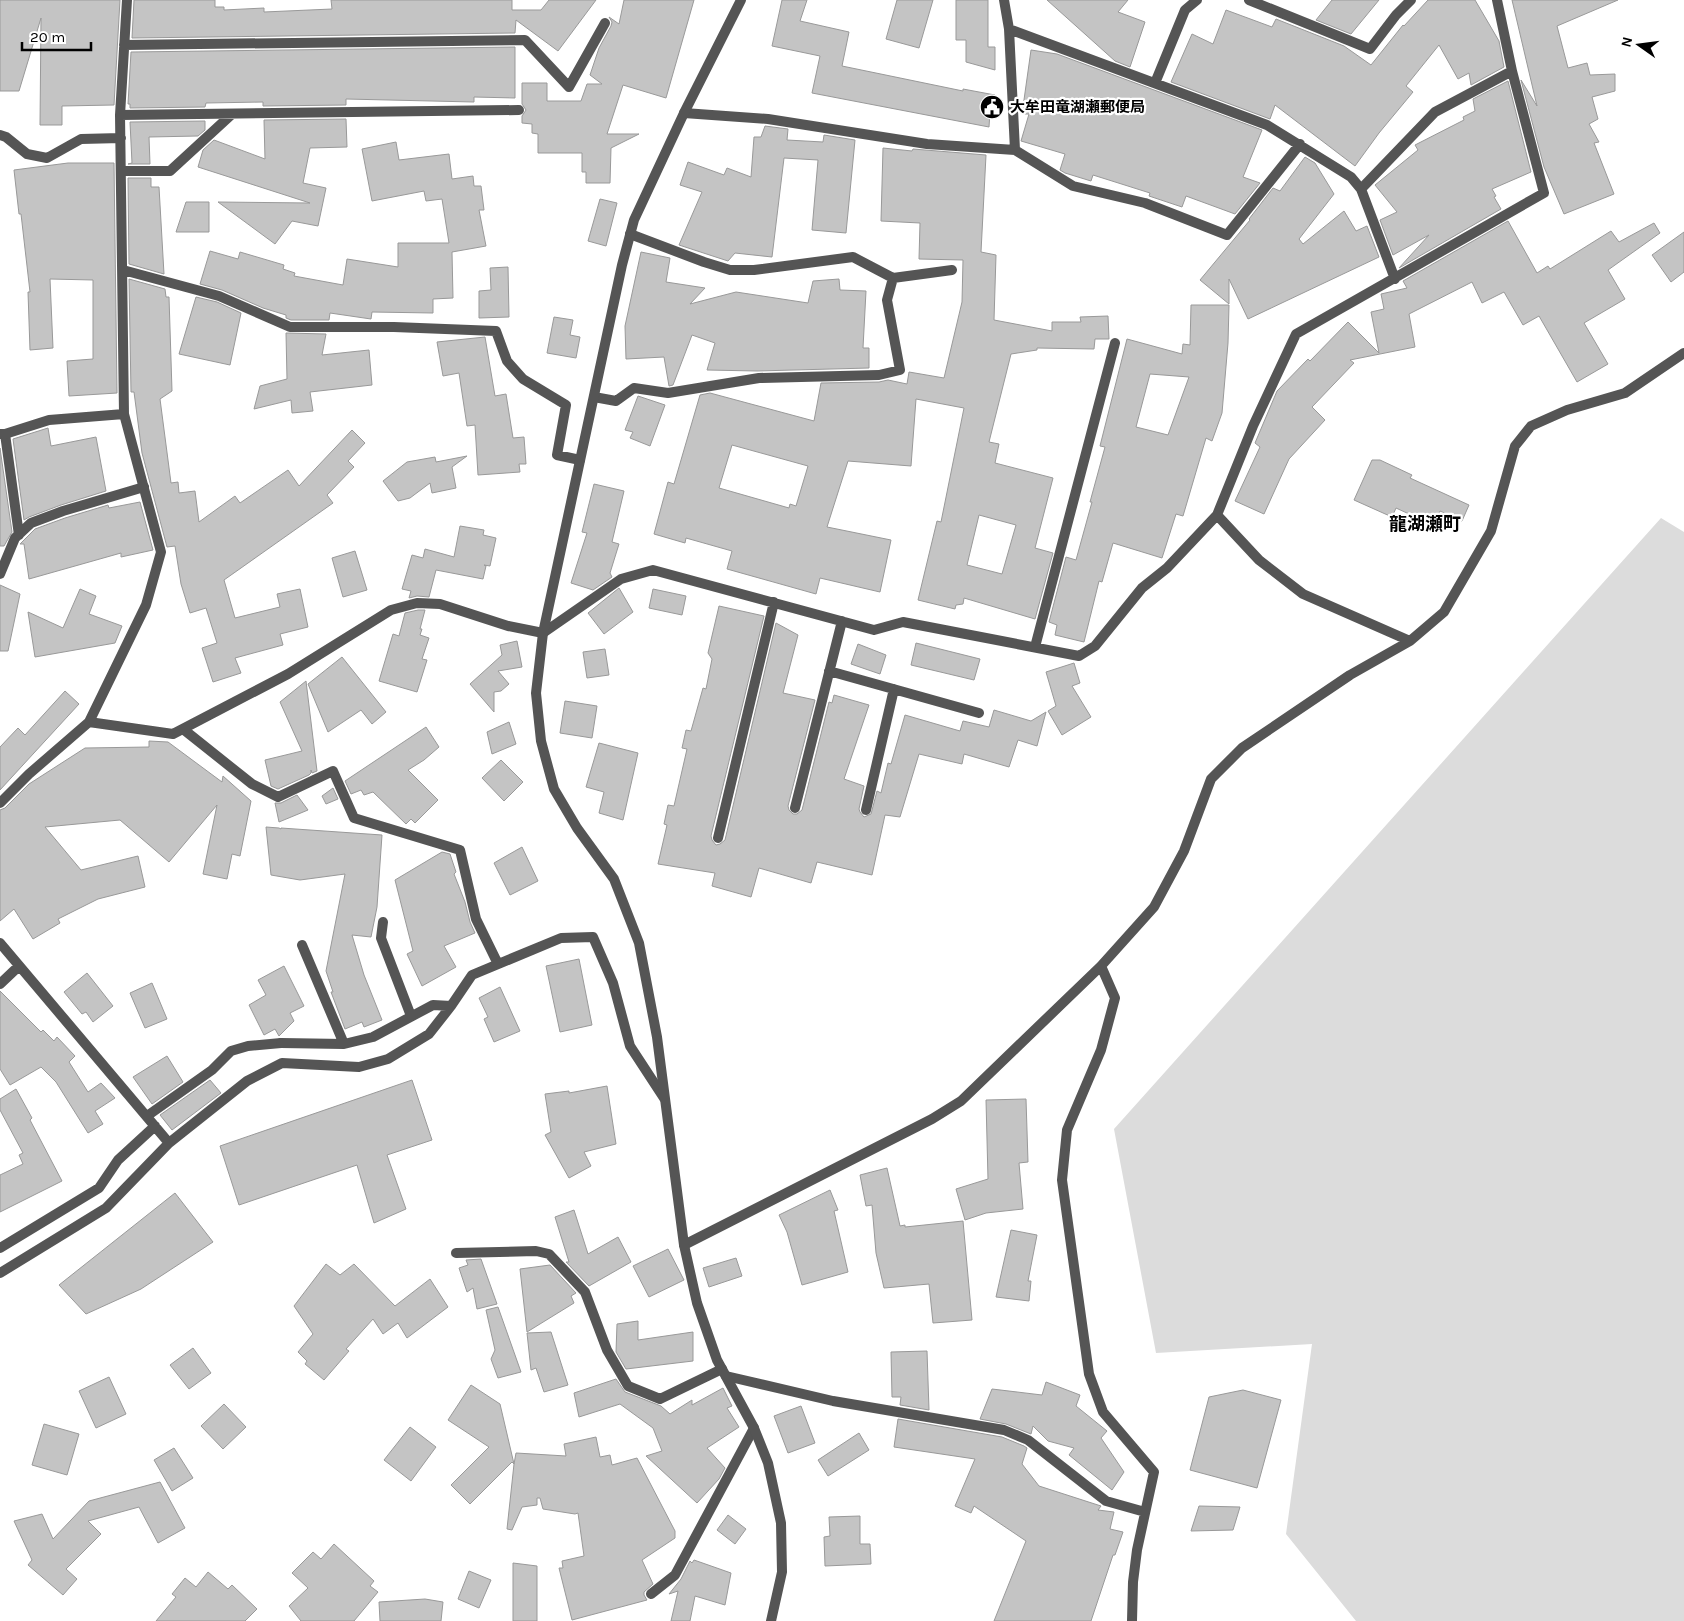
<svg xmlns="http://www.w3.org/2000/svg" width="1684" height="1621" viewBox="0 0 1684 1621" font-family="Karla,'Noto Sans JP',sans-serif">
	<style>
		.green { fill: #dcdcdc }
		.building { fill: #c4c4c4; stroke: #999; fill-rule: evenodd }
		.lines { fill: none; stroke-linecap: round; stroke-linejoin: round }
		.service { stroke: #555; stroke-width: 10 }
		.minor { stroke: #555; stroke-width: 10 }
		.tertiary { stroke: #555; stroke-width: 10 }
		.labels { text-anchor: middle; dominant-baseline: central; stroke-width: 4.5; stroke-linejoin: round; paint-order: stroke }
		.poi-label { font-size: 15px; font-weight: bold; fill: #000; stroke: #fff; text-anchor: start }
		.quarter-label { font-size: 18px; font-weight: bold; fill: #000; stroke: #fff }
	</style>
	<rect width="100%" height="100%" fill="#fff"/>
	<path class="green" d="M1661,518L1684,532V1621H1356L1286,1534L1312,1344L1156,1353L1114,1129Z"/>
	<path class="building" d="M0,0H120L114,105L62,106V125H40L41,18L19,91H0Z
		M134,0H215V7H224V10L264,8V12L332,9L331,0H512V10H541L549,0H596L558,51L516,20L515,33L132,38Z
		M624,0H694L666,98L623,85L607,134H639L611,148L610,183H586V172H582V153H538V134L532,133V124L522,123V116L526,110L522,104V83H547V101H581L587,84H602L590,75L599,48L611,26L612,22L609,17L619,24Z
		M782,0H807L800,21L849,32L842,66L963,91V89L995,95L994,112H990L989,127L812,93L820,56L772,46Z
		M897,0H933L919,48L886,39Z
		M956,0H988V47H995V70L966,62V40H956Z
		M1047,0H1128L1118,12L1145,22L1130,67L1115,61Z
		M1332,0H1379L1351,34L1316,20Z
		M1428,0H1475L1499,41L1504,67L1471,85L1469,73L1458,79L1439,45L1406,86L1413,92L1379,133L1355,166L1275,105L1270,119L1171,82L1192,34L1213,44L1226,10L1272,27L1276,19L1344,46L1371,65L1403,25L1404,26Z
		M1512,0H1618L1557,26L1568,68L1587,63L1590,75L1615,74V91L1592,97L1598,119L1589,124L1599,142L1594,143L1614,194L1564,214L1544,167L1521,80L1537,106Z
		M515,47V98L474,97V102L346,99V105L263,106V102L206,103L205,107L130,108V104H128L131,52Z
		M1031,50L1057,54L1262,130L1243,177L1260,183L1235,214L1186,196L1182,207L1149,196L1150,193L1093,175L1091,181L1065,173L1060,170L1065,154L1021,141L1029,114H1022Z
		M1508,81L1531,172L1492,189L1496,196L1494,197L1501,209L1399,268L1429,235L1393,255L1380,220L1397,212L1375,185L1418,150L1415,145L1464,120L1463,117L1475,111L1473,99Z
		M346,119L347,147L310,148L303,183L326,188L318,226L292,221L275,244L218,202L310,203L198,167L203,150L214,140L265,159L264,120Z
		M205,121V130L198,136L149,137L150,164H128L132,163L130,122Z
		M765,126L788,129L787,140L823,142L824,135L855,140L846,233L812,230L818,160L784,158L772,257L735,253L728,261L679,245L702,192L680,185L688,162L724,175L727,168L751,177L754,137H761Z
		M396,142L399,160L449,154L452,179L473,176L474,186H481L484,210H479L486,246L452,252L453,298L433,299V313L372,312L371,319L330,313L329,320H291L286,318V315L263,308L222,290L200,284L210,251L238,259L240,252L284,265L283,269L295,273L294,276L343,285L347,259L398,267V243H449L442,199L426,201L424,191L372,201L362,149Z
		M883,148L912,151L913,149L986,155L981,252L996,255L994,320L1052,331V322H1081L1080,317L1108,316L1109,339H1095L1094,349L1037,348V350L1011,354L989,442L999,444L995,463L1053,478L1035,548L1053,553L1035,619L964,598L963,604L956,605L955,609L918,600L937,521L941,522L964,408L916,399L911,466L848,461L827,527L891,540L880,592L820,578L816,594L727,569L732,551L686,538L685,543L654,534L668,482L674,484L700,395L710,393L814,421L821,383L879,382L888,380L907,384L909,372L944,378L962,302L963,260L919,259L920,223L881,221ZM732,445L808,466L796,506L790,504L789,508L719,488ZM979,515L1016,525L1002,574L967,565Z
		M1305,157L1315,163L1334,194L1299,239L1303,244L1344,211L1356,231L1367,226L1379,257L1248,319L1229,279V304L1200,280L1250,220L1249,219L1273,188L1280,191Z
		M68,163H114L117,393L69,396L67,361L93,359V280L50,279L53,348L30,350L28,292H30L21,214H19L14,170Z
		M128,178H151V187H159L164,274L129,264Z
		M600,199L617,203L606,246L588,241Z
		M186,202H209V232H176Z
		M1508,221L1537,273L1548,266L1550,269L1611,231L1619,242L1654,223L1660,233L1608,270L1625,299L1584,323L1608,364L1577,382L1539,316L1523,325L1504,292L1482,303L1472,282L1409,314L1415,347L1350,360L1354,363L1312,407L1325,420L1289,459L1264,514L1235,501L1260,447L1255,443L1277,391L1308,359L1310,361L1348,322L1379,353L1371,312L1384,309L1381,294L1407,288L1403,281Z
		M1684,232V272L1671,282L1652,255Z
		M641,252L670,258L666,282L705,288L690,304L736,292L808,303L813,281L839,279L840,290L866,291L863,348H869V368L757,371L707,370L715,343L692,335L673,385L669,386L664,357L626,359L625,326Z
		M508,267L509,317L479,318V291L491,290L490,268Z
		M129,279L165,289L166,297H169L172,391L160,399L171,483L178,482L179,493L195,491L199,522L235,496L240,503L288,470L299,486L352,430L365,443L348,461L354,467L327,495L333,503L224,580L235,618L280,607L277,594L300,589L308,627L280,634L283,645L235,658L241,673L213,682L202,648L217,643L206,608L190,613L181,584L175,546L167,547L142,453L134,392H131Z
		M196,297L217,302L241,313L230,365L179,354Z
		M1191,305H1229L1228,343L1222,413L1212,441L1206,438L1183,516L1176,514L1162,558L1113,543L1102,582L1099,581L1084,642L1055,635L1057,625L1049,622L1066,557L1076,560L1092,502H1090L1105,447L1100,446L1127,339L1182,354L1183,344L1190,345ZM1150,374L1189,377L1168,435L1136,427Z
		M554,317L573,320L570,335L580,337L576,358L547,353Z
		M286,333L326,334L322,355L369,350L372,385L310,392L313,411L292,413L291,400L254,409L260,386L287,379Z
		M485,337L495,396L506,394L513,438L524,437L526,464H519L520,472L478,475L475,425L467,426L459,373L443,376L437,342Z
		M638,396L665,405L650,446L630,438L633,432L625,430Z
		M48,428L51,446L96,437L106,491L61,505L29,517L24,520L13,439Z
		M0,448L12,532L4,546H0Z
		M467,456L452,467L456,488L432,493L430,483L410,498L398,501L383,481L407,462L435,457L436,462Z
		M1372,460H1380L1412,475L1410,478L1469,505L1462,521L1440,511L1433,525L1396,508L1392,517L1354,500Z
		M594,484L624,491L612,542L619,544L610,573L612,577L593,590L571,583L587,533L582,532Z
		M140,502L153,550L121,557V553L29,579L24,544H20L35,529L65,518L108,505L109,508Z
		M460,526L484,530L483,535L496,538L490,566L484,565L486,566L483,579L436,570L429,597L417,596L409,598L411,591L402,589L412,555L423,558L425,549L454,557Z
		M355,551L367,590L343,597L332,558Z
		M0,585L20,594L8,651H0Z
		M619,588L633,612L604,634L588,613Z
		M80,589L96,596L89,614L122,626L115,643L35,657L28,612L63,628Z
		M653,589L686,596L682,615L649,608Z
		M719,606L764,616L711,836L712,840L716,845L720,844L725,840L776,623L798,635L783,693L815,700L788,806L789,810L793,814H797L802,810L829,702L832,703L834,695L869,705L844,779L864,786L859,809L860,812L864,817L871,814L877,791L881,793L888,763L891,764L905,715L960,731L963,721L989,727L994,710L1031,721L1046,712L1037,746L1018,740L1009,767L964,754L962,764L919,754L900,817L885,815L872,875L817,862L811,883L759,868L751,897L712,886L715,873L658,864L667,825L664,824L668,805L674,806L687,749L682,748L686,730L691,731L703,688L706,689L712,659L708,653Z
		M418,610H425L420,629H422L420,635L429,638L422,659L427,660L417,692L379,681L393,634L399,636L405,613Z
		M517,641L522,667L498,671L509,684L501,691L494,692V712L470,684L502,655L500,645Z
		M916,643L980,659L974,680L911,665Z
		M858,644L886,655L880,674L851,664Z
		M605,649L609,675L587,678L583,652Z
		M342,657L386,712L372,724L361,710L328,732L308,684Z
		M1074,663L1080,683L1072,686L1091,717L1062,735L1048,711L1056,706L1046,672Z
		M306,681L317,771L312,773L311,770V773L309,775L278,789L271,786L265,760L302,751L280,702Z
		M65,691L79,704L0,790V747L18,728L25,735Z
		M565,701L597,706L592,738L560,733Z
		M509,722L516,744L492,754L487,732Z
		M426,727L439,747L424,760L408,770L438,800L415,823L411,819L406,824L373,792L364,795L361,790L351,794L345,781Z
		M149,741L168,742L222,782L223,776L251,801L240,856L232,854L227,879L203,874L217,805L169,862L120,820L45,827L81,870L138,856L145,887L98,899L58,919L60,923L33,939L14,909L0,921V810L5,808L29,784L85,748L149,747Z
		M599,743L638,753L623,820L599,813L604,792L586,787Z
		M501,760L523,782L504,801L482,778Z
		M333,788L338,799L326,804L322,796Z
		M297,795L308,810L279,822L275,803H281Z
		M266,827L279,828L281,829V828L382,835L377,907L371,937L352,935L364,975L382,1020L364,1027L362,1022L345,1029L331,992H333L326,971L345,874L300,880L271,875Z
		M522,847L538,881L510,895L494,863Z
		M442,852L450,854L456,872L454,874L465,902L470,922L475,933L444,946L456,967L422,986L407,954L413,951L395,880Z
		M579,959L592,1025L560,1032L546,966Z
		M284,966L304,1006L290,1013L294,1021L279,1036L275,1029L264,1035L249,1005L266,995L258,980Z
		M87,973L113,1006L93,1022L86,1012L82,1014L64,992Z
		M152,983L167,1019L145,1028L130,993Z
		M500,987L520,1031L494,1042L484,1019L488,1017L479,998Z
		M0,991L41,1032L43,1030L54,1041L57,1037L75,1056L69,1062L88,1092L101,1083L115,1098L95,1111L103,1124L88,1133L56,1082L41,1067L10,1085L0,1069Z
		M167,1056L183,1082L152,1104L133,1077Z
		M210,1080L221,1093L172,1130L160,1115Z
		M412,1080L432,1140L387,1155L406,1209L374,1223L357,1165L239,1205L220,1146Z
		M607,1086L616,1144L584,1152L591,1166L569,1178L545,1135L551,1132L545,1094L569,1091V1093Z
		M16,1089L32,1118L30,1120L62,1181L0,1212V1175L23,1164L19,1155L23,1153L0,1110V1099Z
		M1026,1099L1028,1162L1019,1163L1023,1209L986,1213L965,1220L956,1189L988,1179L986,1100Z
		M887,1168L900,1226L905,1225V1227L963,1221L972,1320L933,1323L929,1284L884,1288L876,1253L872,1205L866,1206L860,1175Z
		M830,1190L838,1210L834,1211L848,1272L802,1285L787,1232L779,1215Z
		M175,1193L213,1242L141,1289L86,1314L59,1285Z
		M574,1210L588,1254L618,1237L631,1262L589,1286L566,1262H569L555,1217Z
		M1011,1230L1037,1235L1028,1281H1031L1029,1301L996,1297Z
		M668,1249L684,1280L649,1297L633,1266Z
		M736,1258L742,1276L709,1287L703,1268Z
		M481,1259L497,1304L477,1309L473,1288L467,1292L459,1268L468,1265L466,1260Z
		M326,1264L340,1275L354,1264L395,1306L430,1279L448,1307L407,1338L398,1323L383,1334L373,1319L346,1349L349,1351L324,1380L305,1364L307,1361L298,1352L313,1334L294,1306Z
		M550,1265L576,1293L571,1296L574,1303L527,1332L520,1269Z
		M498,1307L521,1372L498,1378L491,1359L495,1350L486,1310Z
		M638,1321V1340L693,1332V1361L626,1369L616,1352L617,1324Z
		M551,1332L568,1385L544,1392L536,1368L531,1370L527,1333Z
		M193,1348L211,1373L189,1389L170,1365Z
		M927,1351L929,1410L900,1405L901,1397H892L891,1352Z
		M109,1377L126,1414L96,1428L79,1391Z
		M616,1379L625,1392L661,1406L670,1414L692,1400V1405L723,1388L732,1406L727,1408L739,1427L707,1448L725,1468L719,1479L697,1503L646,1456L662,1451L653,1428L620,1404L579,1417L574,1393Z
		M1046,1382L1080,1395L1076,1406L1107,1431L1101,1438L1124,1472L1112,1490L1069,1455L1074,1448L1048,1441L1033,1426L1031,1434L1006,1424L980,1419L992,1389L1042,1395Z
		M471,1385L500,1404L514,1464L516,1453L566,1456L564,1444L596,1437L600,1457L610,1455L612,1465L637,1458L675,1531V1538L642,1560L653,1584L644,1592V1595L647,1600L572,1620L559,1568H563L562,1561L584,1556L578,1513L575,1514L543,1509L540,1498H537V1505L522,1507L512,1530L507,1529L514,1464L512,1462L470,1504L451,1485L489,1447L448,1420Z
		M1243,1390L1281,1400L1257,1488L1190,1470L1209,1397Z
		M224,1404L246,1427L223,1449L201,1426Z
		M801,1406L815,1443L788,1453L774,1416Z
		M898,1419L1002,1437L1024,1446L1027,1448L1022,1464L1039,1486L1101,1506L1098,1510L1114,1512L1110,1529L1123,1532L1115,1555H1113L1091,1621H994L1026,1541L974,1506L971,1513L955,1506L975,1459L894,1447Z
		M44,1424L79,1434L67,1475L32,1465Z
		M410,1427L436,1447L411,1481L384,1460Z
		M859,1433L869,1450L828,1476L818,1460Z
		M174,1448L193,1478L172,1491L154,1460Z
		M160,1482L185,1528L158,1543L139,1507L88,1521L101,1534L66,1569L77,1579L63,1595L28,1565L32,1560L14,1521L42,1514L53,1539L89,1501Z
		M1199,1506L1240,1507L1233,1530L1191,1531Z
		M728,1515L746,1529L735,1544L717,1530Z
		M860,1516V1544H870L871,1564L825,1566L824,1537L830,1536L829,1517Z
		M334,1544L374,1581L370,1586L378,1592L354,1621H301L289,1606L308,1588L292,1573L313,1552L321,1559Z
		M694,1560L731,1573L725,1605L695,1596L690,1621H671L678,1591L669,1594L681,1579L690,1561L692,1563Z
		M513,1563L537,1566V1621H513Z
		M469,1571L491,1580L479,1608L458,1599Z
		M208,1572L228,1589L232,1585L257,1609L245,1621H156L176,1597L172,1594L185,1578L196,1587Z
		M425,1599L443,1602L441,1621H380L379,1602Z"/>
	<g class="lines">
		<path class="service" d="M5,434L19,535
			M0,574L15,538L31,523L63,511L144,487
			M147,1116L212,1070L231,1051L248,1046L281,1043"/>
		<path class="minor" d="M1004,0L1009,29L1015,150
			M1249,0L1370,49L1396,15L1411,0
			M1009,29L1267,125L1351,177L1361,189L1395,279
			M124,45L525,40L569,87L605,23
			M1155,83L1185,10L1197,0
			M684,113L768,119L927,144L1015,150L1073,186L1145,203L1227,235L1300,144
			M120,115L519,110
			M0,135L6,137L27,154L47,158L81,139L121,138
			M121,171H170L232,114
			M1361,189L1435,112L1512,71
			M630,234L704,262L730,270H754L853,257L893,278
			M123,270L219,296L290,327H394L496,331L507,361L523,379L566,405L557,455L580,460
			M594,397L616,401L634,388L668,393L759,378L879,375L900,370L887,300L893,278L952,270
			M0,434H5L49,420L124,414
			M1217,515L1259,560L1303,594L1410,641
			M1035,647L1115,343
			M829,671L979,713
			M89,722L173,734L288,674L391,610L417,603L440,604L508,626L543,633L621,579L653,570L874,630L903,622L1079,656L1095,646L1142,588L1167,568L1217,515L1253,426L1296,334L1544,193L1512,71L1497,0
			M183,729L252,784L278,797L333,771L354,818L460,850L476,919L498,964
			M0,803L29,774L89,722L146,605L161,552L124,414L120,115L127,0
			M795,808L842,621
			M866,810L894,689
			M718,838L774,602
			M383,922L381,938L411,1016
			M0,943L169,1143
			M302,945L344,1044
			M1101,966L1115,998L1101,1050L1067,1130L1062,1180L1089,1374L1103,1412L1154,1472L1137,1550L1133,1582L1132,1621
			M0,984L19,966
			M281,1043L344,1044L373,1037L433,1005L451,1006
			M684,1245L932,1119L961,1101L1101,966L1154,907L1184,851L1211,779L1242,748L1350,675L1410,641L1444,612L1491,531L1515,446L1531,426L1567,410L1625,393L1684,353
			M0,1248L99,1188L118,1160L155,1126
			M456,1253L536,1251L549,1254L585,1292L607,1350L628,1386L660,1399L722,1369
			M0,1273L106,1208L169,1143L247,1081L282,1063L359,1067L388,1059L429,1034L451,1006L472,975L561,938L593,937L613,983L630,1046L664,1098
			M726,1376L833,1401L1004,1430L1028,1440L1106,1501L1145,1512
			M651,1594L675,1575L754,1428"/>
		<path class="tertiary" d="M741,0L684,113L634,220L622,265L543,633L536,693L541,741L554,789L577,828L614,879L639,943L657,1037L684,1245L697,1303L717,1360L754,1428L768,1463L781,1523L782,1572L771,1621"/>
	</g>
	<defs>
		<g id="civic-disc" transform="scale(1.25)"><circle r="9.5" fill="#000" stroke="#fff"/><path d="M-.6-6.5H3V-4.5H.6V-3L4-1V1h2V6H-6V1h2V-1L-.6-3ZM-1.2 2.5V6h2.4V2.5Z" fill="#fff"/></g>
	</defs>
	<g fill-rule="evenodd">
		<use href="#civic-disc" x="992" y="107"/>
	</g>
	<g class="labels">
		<g class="poi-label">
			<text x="1010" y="107">大牟田竜湖瀬郵便局</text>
		</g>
		<g class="quarter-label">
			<text x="1425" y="524">龍湖瀬町</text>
		</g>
	</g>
	<g transform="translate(1639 45) rotate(284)" stroke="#ffffff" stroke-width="4" paint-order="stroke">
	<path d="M0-4L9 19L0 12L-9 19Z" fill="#000000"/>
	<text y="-8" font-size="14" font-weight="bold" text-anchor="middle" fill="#000000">N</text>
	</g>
	<path d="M22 42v8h69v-8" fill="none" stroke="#000000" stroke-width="2.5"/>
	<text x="30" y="42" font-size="15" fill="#000000" stroke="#ffffff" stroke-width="4" paint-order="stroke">20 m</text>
</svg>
